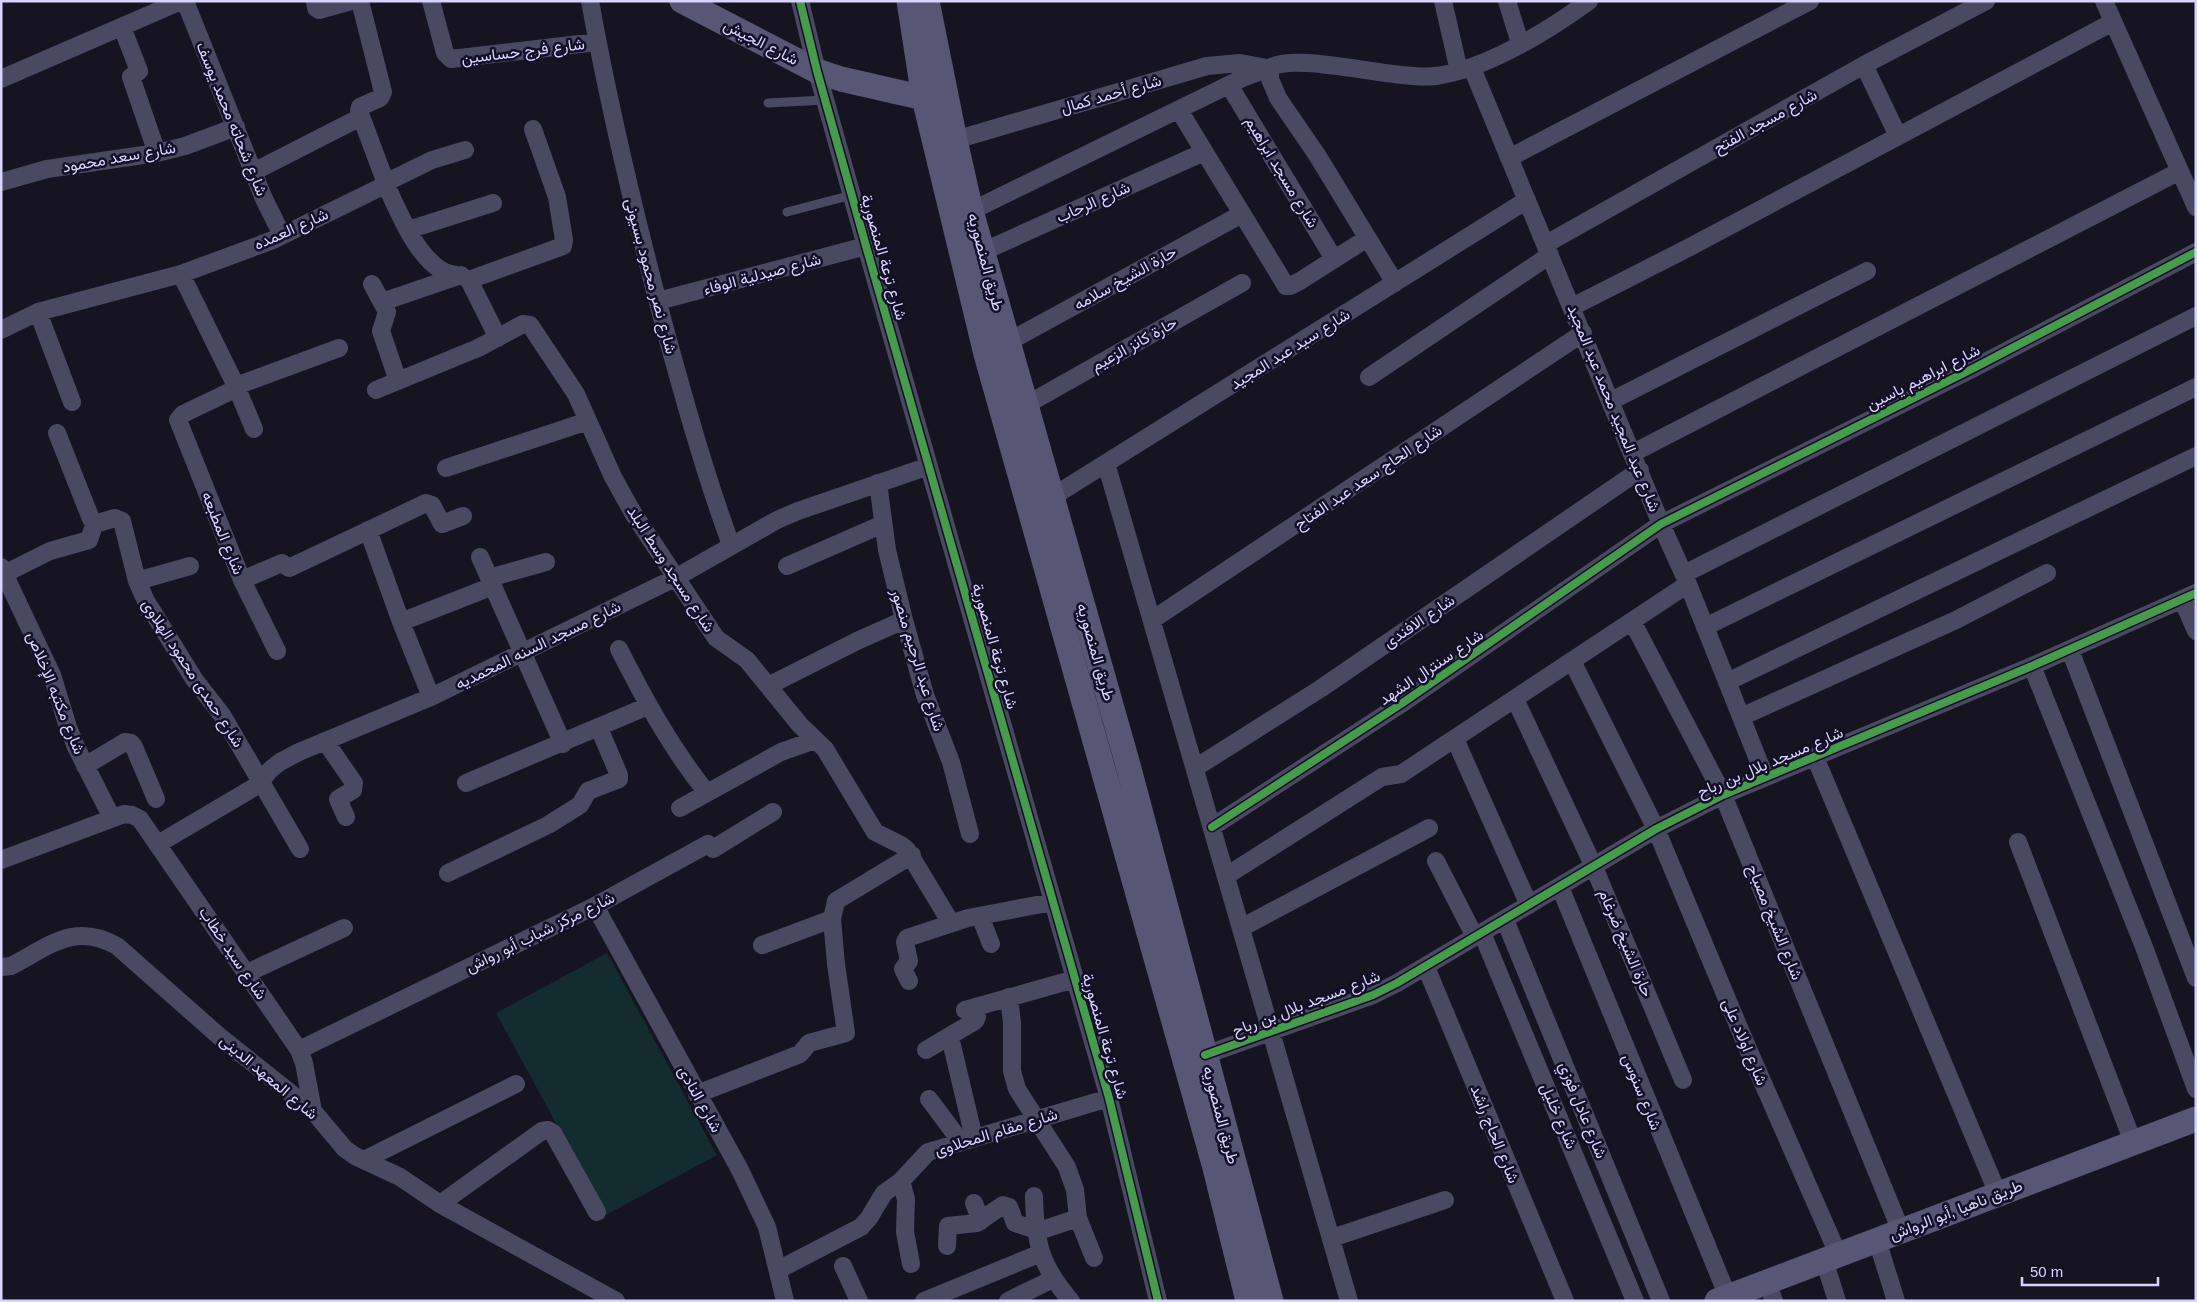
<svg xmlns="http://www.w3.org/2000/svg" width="2197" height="1302" viewBox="0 0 2197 1302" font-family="Helvetica,Vazirmatn,sans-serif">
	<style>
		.green { fill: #132c2d }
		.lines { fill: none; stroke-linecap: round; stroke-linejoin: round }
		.lane { stroke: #4a4962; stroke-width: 9 }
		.street { stroke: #4a4962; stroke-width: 18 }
		.secondary { stroke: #575674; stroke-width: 25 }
		.cycleway-casing { stroke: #130f26; stroke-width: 11 }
		.cycleway { stroke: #469c4c; stroke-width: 8 }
		.labels { text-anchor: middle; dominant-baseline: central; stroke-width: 5; stroke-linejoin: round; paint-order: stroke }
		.street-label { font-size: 16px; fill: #d9d4ff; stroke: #130f26 }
	</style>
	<rect width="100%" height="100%" fill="#161421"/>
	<path class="green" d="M607,953L717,1155L606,1215L496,1013Z"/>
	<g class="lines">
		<path class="lane" d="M768,103L825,100
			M787,212L852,195"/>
		<path class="street" d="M185,1L264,199L282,235
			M315,1L316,8L319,10L351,1
			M431,1L445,53L451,59L597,42
			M590,1C610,112 636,220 665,329C685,402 705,474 731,545
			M800,1L817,71L866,246L1109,1098L1158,1301
			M1443,1L1459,71
			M1507,1L1520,43
			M2104,1L2196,207
			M122,27L139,71L131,77L157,153
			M1864,65L1898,136
			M1472,68L1661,524L1688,584L1765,777
			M1,79L181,1
			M1229,85L1334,259
			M1179,110L1286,286H1290L1300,281L1366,239
			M955,140L1207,66L1240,63L1267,68
			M465,150L432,160L385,183C398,210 414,253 441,270C449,276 461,273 469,280L498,338
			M1509,158L1810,1
			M253,172L361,117
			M1,182L47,169L157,153L185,146L236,127
			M971,211L1245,77L1270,68
			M408,230L493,203
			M1546,244L1864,65L1986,1
			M982,252L1204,152
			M181,274L236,386L254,429
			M469,280L563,246L564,240L557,197L533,129
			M1395,283L1317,155L1278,98L1270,79V68C1295,51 1397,81 1436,76C1486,69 1548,31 1589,1
			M372,284L387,312L381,331L398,381
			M658,301L866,246
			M382,302L461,275
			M1572,307L1688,248L2113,22
			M38,312L72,402
			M1,330L38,312L181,274L273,240L381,187L385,183L384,178L359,111L360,107L380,98L383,92L360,1
			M1008,342L1242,214
			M1369,377L1550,255
			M376,390L478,348L523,324L530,325L576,394L613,477L633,513L716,638L747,660L800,725L825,749L875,832L901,845L907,850L951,923
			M1611,401L1867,271
			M1026,405L1242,283
			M57,433L91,519L98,523L115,518L122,521L137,581L146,601L194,679L222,715L300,849
			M1633,453L2180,171
			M1106,463L1349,1301
			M446,468L588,421
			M878,483L887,550L904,620L925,695L951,762L970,834
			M1052,497L1527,200
			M368,530L401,622L431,697
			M480,557L563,744
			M787,566L883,524
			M1,567L52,675L68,727L76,747L112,818
			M4,574L50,551L89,540L95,522
			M1684,574L2196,316
			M489,578L546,562
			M242,580L282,563L289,568L426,503L432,505L442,524L463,516
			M137,581L190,566
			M2182,599L2196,631
			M1152,620L1583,333
			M1632,621L1723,795L1901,1231
			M401,622L493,586
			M1705,627L2196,387
			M619,649C645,700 671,748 707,793
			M2070,650L2196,978
			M277,651L242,580L178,420L183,414L231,391L236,386L339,348
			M1572,661L1656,829L1745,1042L1838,1254
			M2032,666L2144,947L2196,1089
			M1727,682L2196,456
			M768,686L857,641L904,620
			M1515,699L1594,867L1683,1080
			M1741,717L1956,620L2047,573
			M1455,739L1529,905
			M325,741L354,783L353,790L338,799L346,817
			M1815,757L1998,1194
			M85,766L125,742L131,743L134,747L156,799
			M1195,768L1320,689L1640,470
			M466,783L648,706
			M680,808L781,752L815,740
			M1212,827L1401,704L1661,524L1972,369L2196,252
			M2018,842L2133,1142
			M158,844L258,785L270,770L280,762L299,752L431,697L677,577L777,520L798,511L929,466
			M1,860L124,814L132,815L140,819L299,1050L304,1063L313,1111
			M1436,861L1475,937
			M448,873L548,825L580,805L588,791L619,779V775L599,728
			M1226,876L1382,777L1401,774L1688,584
			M1560,887L1728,1297
			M595,906L740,1170L767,1227L785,1301
			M980,916L991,944
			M1505,920L1661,1301
			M1241,928L1429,828
			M1482,933L1635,1301
			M762,945L832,919L836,901L912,855
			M1,967L11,966C50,946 74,922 117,946L219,1036L313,1111L345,1149L355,1156L400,1177L440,1204L616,1301
			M1426,967L1565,1301
			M247,973L344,928
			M909,981L903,969L909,961L905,942L907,938L968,918L1053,902
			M1009,997L1012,1023V1071L1017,1089L1067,1167L1075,1190L1078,1218L1094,1258
			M965,1010L1075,979
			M950,1037L974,1138
			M299,1050L595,906L708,844L713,849L773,812
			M926,1050L975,1021L977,1017L975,1007
			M1205,1055L1373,995L1397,983L1656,829L1723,795L2032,666L2196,593
			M697,1094L800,1054L809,1043L846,1033L836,964L832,919
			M929,1099L961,1142
			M364,1160L516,1084
			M901,1181L906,1199L905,1232L911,1264
			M1034,1196C1035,1243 1040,1265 1071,1301
			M974,1203L981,1221
			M440,1204L542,1131L548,1130L553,1133L597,1212
			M1332,1238L1445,1200
			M1877,1240L1896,1301
			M947,1246L948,1226L977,1223L1003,1205L1009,1207L1015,1223L1039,1231L1078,1218
			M1824,1260L1837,1301
			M843,1266L859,1301
			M778,1270L861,1227L869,1218L884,1193L901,1181L928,1152L1109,1098
			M1767,1282L1774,1301
			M924,1301L1041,1253
			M1008,1301L1053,1279"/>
		<path class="secondary" d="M682,1L817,71L841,79L924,98
			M909,1L924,98L986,354L1214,1164L1248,1301
			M927,1L955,140L971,211L1128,765L1271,1301
			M1717,1301L2196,1119"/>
		<g class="cycleway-casing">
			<path id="cycleway" d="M800,1L817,71L866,246L1109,1098L1158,1301
				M1212,827L1401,704L1661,524L1972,369L2196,252
				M1205,1055L1373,995L1397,983L1656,829L1723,795L2032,666L2196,593"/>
		</g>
		<use href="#cycleway" class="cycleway"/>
	</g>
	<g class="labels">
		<g class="street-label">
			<text transform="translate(761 42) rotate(27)">شارع الجيش</text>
			<text transform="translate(523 51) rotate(-7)">شارع فرج حساسين</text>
			<text transform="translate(1111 94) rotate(-16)">شارع أحمد كمال</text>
			<text transform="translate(232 119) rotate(68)">شارع شحاته محمد يوسف</text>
			<text transform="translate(1765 121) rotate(-29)">شارع مسجد الفتح</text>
			<text transform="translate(119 157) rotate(-10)">شارع سعد محمود</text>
			<text transform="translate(1282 172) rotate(59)">شارع مسجد ابراهيم</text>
			<text transform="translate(1093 202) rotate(-24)">شارع الرحاب</text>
			<text transform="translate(291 229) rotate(-24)">شارع العمده</text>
			<text transform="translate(884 257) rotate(74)">شارع ترعة المنصورية</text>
			<text transform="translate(986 262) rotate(75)">طريق المنصوريه</text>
			<text transform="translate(762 274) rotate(-15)">شارع صيدلية الوفاء</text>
			<text transform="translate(651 276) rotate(75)">شارع نصر محمود بسيونى</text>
			<text transform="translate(1125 278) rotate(-29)">حارة الشيخ سلامه</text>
			<text transform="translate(1134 344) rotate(-29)">حارة كانز الزعيم</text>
			<text transform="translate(1290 349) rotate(-32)">شارع سيد عبد المجيد</text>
			<text transform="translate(1923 377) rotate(-27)">شارع ابراهيم ياسين</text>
			<text transform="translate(1614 408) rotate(68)">شارع عبد المجيد محمد عبد المجيد</text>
			<text transform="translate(1368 477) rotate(-34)">شارع الحاج سعد عبد الفتاح</text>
			<text transform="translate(223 533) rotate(68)">شارع المطبعه</text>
			<text transform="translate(671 569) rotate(57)">شارع مسجد وسط البلد</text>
			<text transform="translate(1419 621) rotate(-34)">شارع الافندى</text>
			<text transform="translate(538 645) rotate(-26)">شارع مسجد السنه المحمديه</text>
			<text transform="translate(995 646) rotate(74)">شارع ترعة المنصورية</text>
			<text transform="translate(1096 652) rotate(74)">طريق المنصوريه</text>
			<text transform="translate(918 660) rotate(73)">شارع عبد الرحيم منصور</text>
			<text transform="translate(1431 667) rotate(-34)">شارع سنترال الشهد</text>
			<text transform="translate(193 673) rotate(57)">شارع حمدى محمود الهلاوى</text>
			<text transform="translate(56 693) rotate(68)">شارع مكتبه الإخلاص</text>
			<text transform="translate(1770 762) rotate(-23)">شارع مسجد بلال بن رباح</text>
			<text transform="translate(1775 922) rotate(68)">شارع الشيخ مصباح</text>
			<text transform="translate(540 932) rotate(-26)">شارع مركز شباب أبو رواش</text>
			<text transform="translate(1626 943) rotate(67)">حارة الشيخ ضرغام</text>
			<text transform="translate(233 953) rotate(56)">شارع سيد خطاب</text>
			<text transform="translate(1306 1003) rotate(-21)">شارع مسجد بلال بن رباح</text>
			<text transform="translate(1105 1036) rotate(74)">شارع ترعة المنصورية</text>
			<text transform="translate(1745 1042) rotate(67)">شارع اولاد على</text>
			<text transform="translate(269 1077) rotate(40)">شارع المعهد الدينى</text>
			<text transform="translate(1642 1092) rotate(68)">شارع سنوس</text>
			<text transform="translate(700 1099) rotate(61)">شارع النادى</text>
			<text transform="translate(1583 1110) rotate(68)">شارع عادل فوزي</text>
			<text transform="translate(1221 1115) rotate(75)">طريق المنصوريه</text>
			<text transform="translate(1559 1116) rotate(67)">شارع خليل</text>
			<text transform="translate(996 1132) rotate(-17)">شارع مقام المحلاوى</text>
			<text transform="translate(1495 1134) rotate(68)">شارع الحاج راشد</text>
			<text transform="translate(1956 1210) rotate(-21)">طريق ناهيا ,أبو الرواش</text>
		</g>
	</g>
	<rect width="2197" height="1302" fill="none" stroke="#d9d4ff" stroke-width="5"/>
	<path d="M2022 1277v8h136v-8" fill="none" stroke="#d9d4ff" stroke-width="2.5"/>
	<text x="2030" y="1277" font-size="15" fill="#d9d4ff" stroke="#130f26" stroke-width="4" paint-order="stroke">50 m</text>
</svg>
